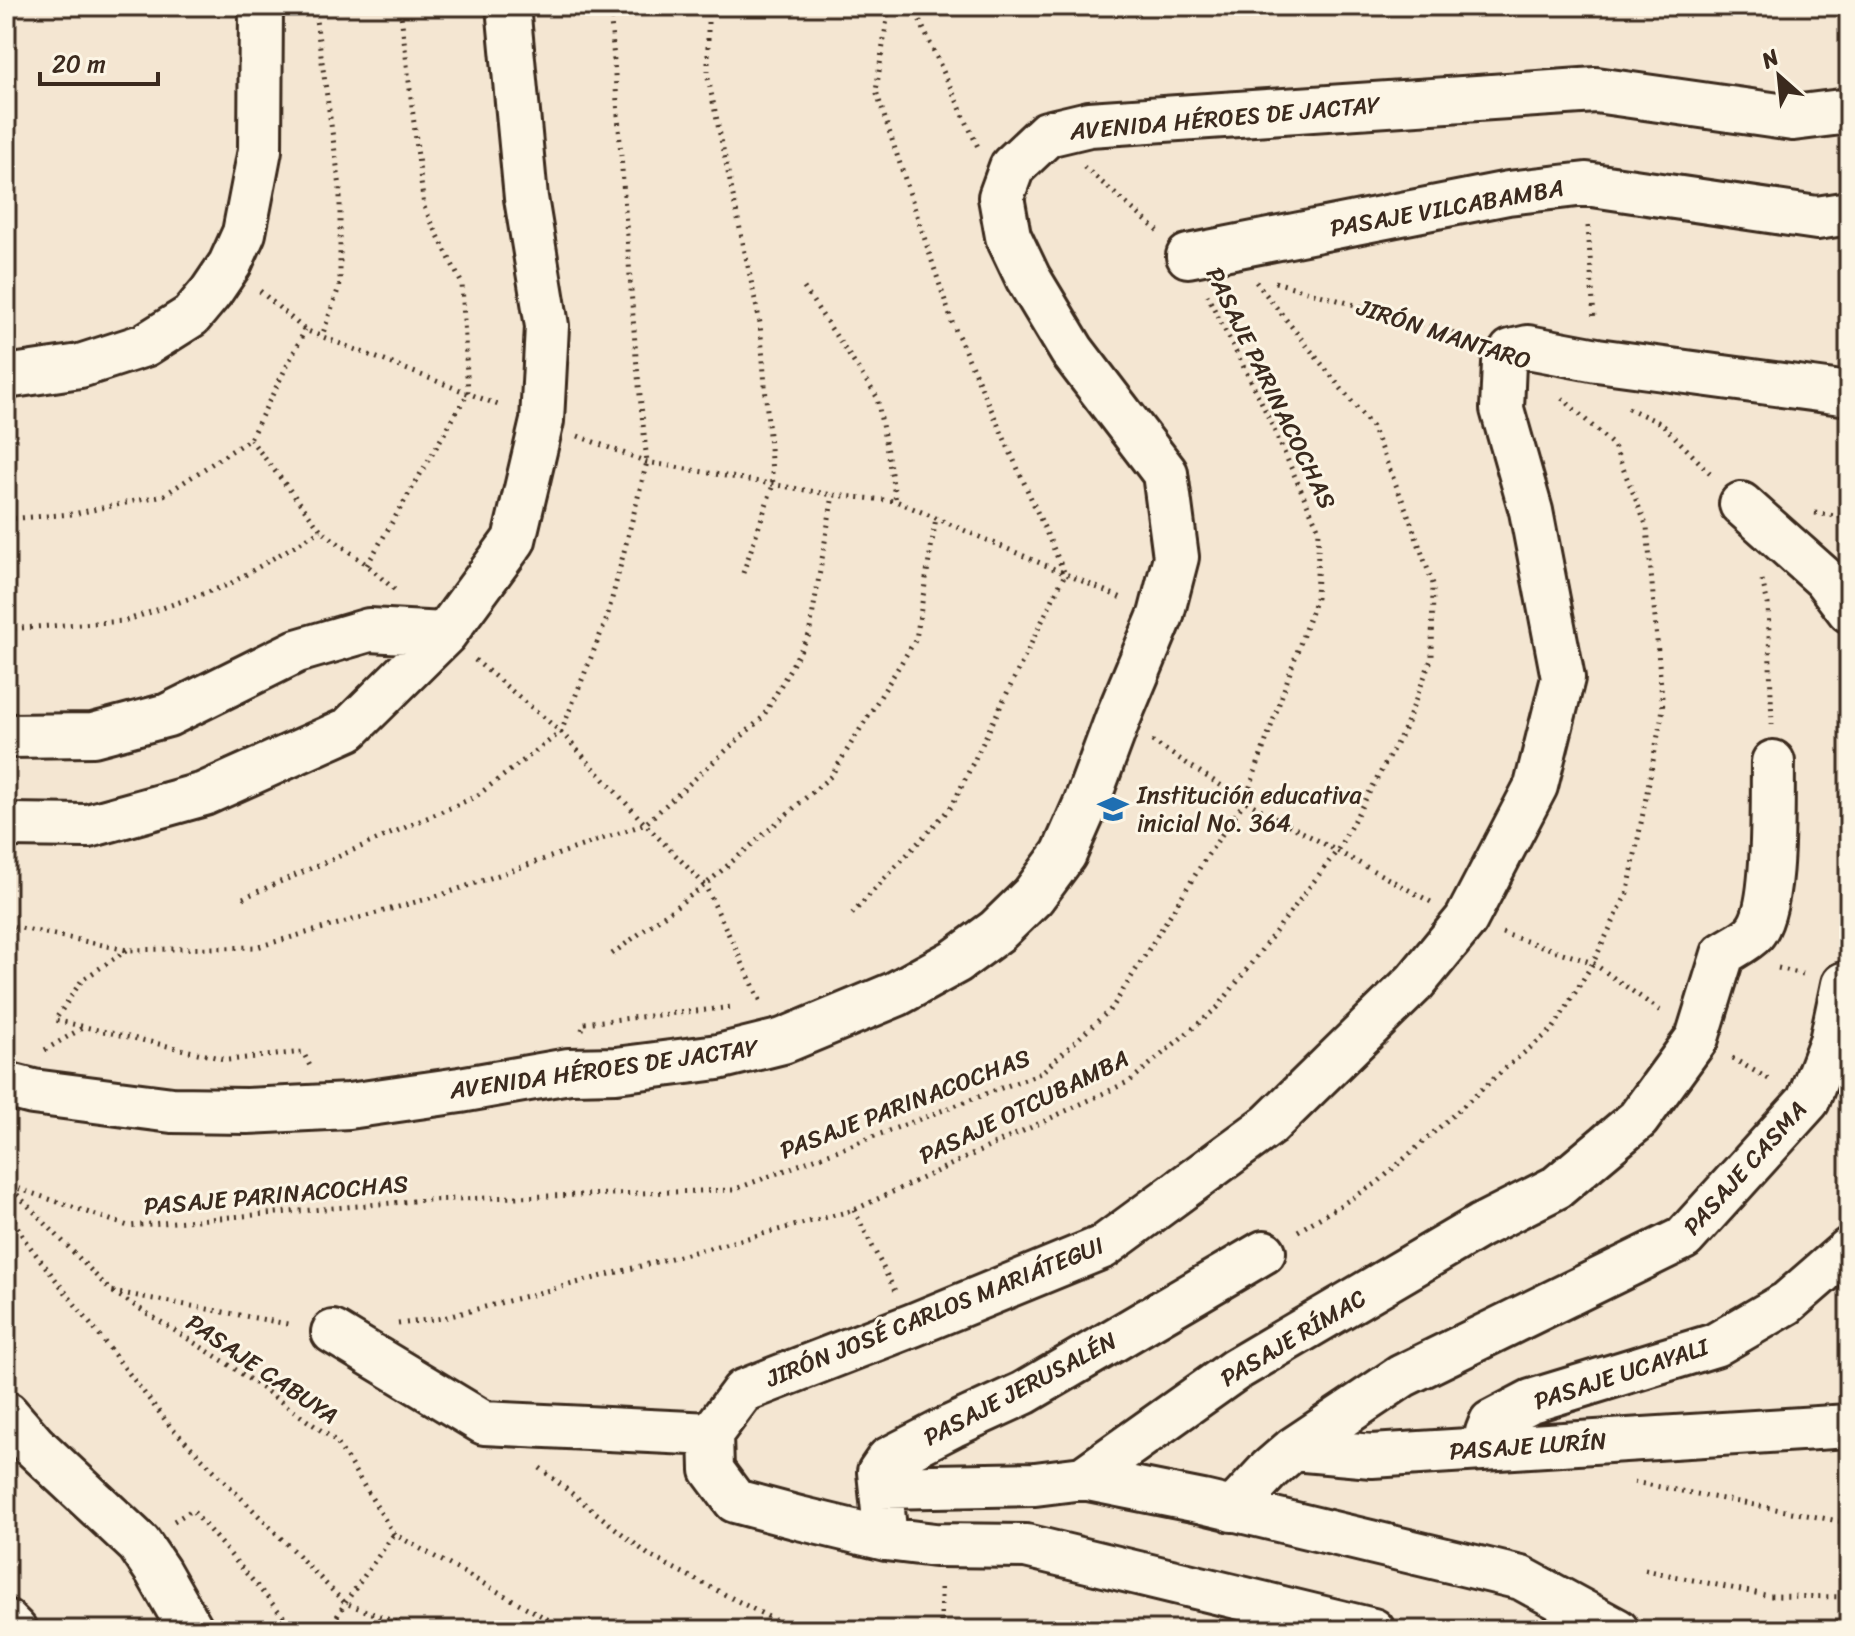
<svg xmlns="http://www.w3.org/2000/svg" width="1855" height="1636" viewBox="0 0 1855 1636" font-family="Sriracha,sans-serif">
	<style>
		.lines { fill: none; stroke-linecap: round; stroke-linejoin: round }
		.street-casing { stroke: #3b2a1e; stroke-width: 48 }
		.secondary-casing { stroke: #3b2a1e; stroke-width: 50 }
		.path { stroke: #3b2a1e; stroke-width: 5; stroke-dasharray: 2 6; stroke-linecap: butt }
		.street { stroke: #fcf5e5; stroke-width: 42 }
		.secondary { stroke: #fcf5e5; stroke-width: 44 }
		.labels { text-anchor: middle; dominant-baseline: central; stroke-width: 6; stroke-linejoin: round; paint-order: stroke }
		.street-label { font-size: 24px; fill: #3b2a1e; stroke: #fcf5e5 }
		.poi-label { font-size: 24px; fill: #3b2a1e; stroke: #fcf5e5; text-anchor: start }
	</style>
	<rect width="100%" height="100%" fill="#f4e6d2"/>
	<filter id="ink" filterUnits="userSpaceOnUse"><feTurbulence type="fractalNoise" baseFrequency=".0125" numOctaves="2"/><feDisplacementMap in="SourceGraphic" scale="16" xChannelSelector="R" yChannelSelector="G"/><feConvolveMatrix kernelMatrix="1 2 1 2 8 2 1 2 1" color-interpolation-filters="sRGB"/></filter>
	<g filter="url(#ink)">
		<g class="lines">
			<g class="street-casing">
				<path id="street" d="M1188,256L1508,193L1586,184L1817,218L1849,213
					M6,377L80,366L145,345L191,316L211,292L230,264L244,233L260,150L261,6
					M1741,504L1824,578L1849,611
					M6,736L93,735L168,715L297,651L369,630L445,634
					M6,825L88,826L204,794L349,729L445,634L514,540L542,421L547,326L526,198L508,6
					M333,1332L484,1423L711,1434
					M1496,1447L1487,1432L1491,1422L1531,1401L1715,1345L1787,1303L1849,1249
					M1293,1449L1402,1376L1684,1238L1808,1101L1831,1041L1843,984
					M881,1487L1035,1484L1083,1478
					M1232,1510L1270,1469L1293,1449L1372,1456L1849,1426
					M886,1539L879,1472L888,1459L952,1426L1024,1393L1264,1252
					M6,1621L15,1630
					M1373,1630L1026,1546L935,1545L886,1539L799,1518L735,1501L712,1470L711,1434L743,1391L913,1325L1103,1247L1269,1125L1415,982L1466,920L1536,786L1563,678L1531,511L1502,409L1504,363L1511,351L1528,347L1597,360L1849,394
					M1617,1630L1521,1578L1203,1502L1083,1478L1235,1370L1480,1226L1557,1187L1638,1119L1697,1038L1723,954C1732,948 1747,941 1754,933C1777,908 1772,798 1773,762"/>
			</g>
			<g class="secondary-casing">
				<path id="secondary" d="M6,1085L33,1092L172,1110L247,1111L349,1106L460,1090L569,1071L616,1070L718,1057L783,1041L896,994L956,961L997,931L1033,896L1064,854L1086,804L1118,718L1161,615L1176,557L1165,473L1072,351L1028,278L1008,236L1001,197L1012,167L1047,134L1089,124L1596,90L1793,118L1849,111
					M6,1414L33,1445L139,1544L158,1572L191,1630"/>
			</g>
			<path class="path" d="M314,6L340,187V284L322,336
				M708,6V78L760,323L773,485L742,576
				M913,6L978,147
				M1084,167L1158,231
				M1588,226L1594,319
				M1275,282L1473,339
				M804,288L877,397L896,501
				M260,291L305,330L501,406
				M1628,408L1662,424L1713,476
				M578,436L647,462L833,495L896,501L1124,599
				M250,439L321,530L367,565L395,590
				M1815,513L1849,518
				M6,519L73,514L164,495L250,439L305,330
				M367,565L468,393L462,284L424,207L400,6
				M1762,580L1768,604L1772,725
				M6,629L125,621L228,585L321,530
				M475,660L561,732L645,824L705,885L762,1004
				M1152,741L1245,801L1431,902
				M243,898L475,797L561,732L607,618L647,462L636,357L611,21L613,6
				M852,914L952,806L1065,574L952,322L876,91L889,6
				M6,925L127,950L257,947L444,894L645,824L763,717L809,635L833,495
				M1502,933L1593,963L1663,1013
				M127,950L82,980L55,1020L228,1060L303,1052L311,1068
				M612,954L705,885L831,776L916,639L936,518
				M1778,968L1803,974
				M582,1030L584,1023L733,1007
				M45,1050L84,1027
				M1732,1058L1772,1081
				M6,1183L111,1291L293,1325
				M11,1186L128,1226L426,1200L733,1190L1041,1073L1112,1008L1207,856L1245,801L1316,598L1319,530L1261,401L1207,295
				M6,1206L24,1239L170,1426L345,1603L417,1630
				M854,1210L895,1291
				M1298,1231L1377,1183L1508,1066L1553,1029L1593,963L1628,891L1663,709L1647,527L1614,446L1559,395
				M113,1292L225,1362L336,1441L394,1534L567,1630
				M398,1324L443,1318L854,1210L1130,1081L1218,1007L1337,851L1405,728L1432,657L1433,584L1406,509L1372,427L1256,282
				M540,1468L650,1556L794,1630
				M1634,1482L1849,1523
				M174,1521L192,1510L295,1630
				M1645,1570L1770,1596L1849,1597
				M329,1630L345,1603L394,1534
				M941,1630V1585"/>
			<use href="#street" class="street"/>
			<use href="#secondary" class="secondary"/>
		</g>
	</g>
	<defs>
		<g id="school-bare" transform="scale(2.4)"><path d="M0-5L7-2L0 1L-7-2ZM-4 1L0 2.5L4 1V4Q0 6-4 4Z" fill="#1f6fb2" stroke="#fcf5e5" stroke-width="2.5" paint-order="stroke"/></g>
	</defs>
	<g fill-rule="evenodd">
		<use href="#school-bare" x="1113" y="809"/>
	</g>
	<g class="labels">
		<g class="street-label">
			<text transform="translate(1225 118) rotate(-5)">AVENIDA HÉROES DE JACTAY</text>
			<text transform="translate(1447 208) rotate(-10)">PASAJE VILCABAMBA</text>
			<text transform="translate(1444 334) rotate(18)">JIRÓN MANTARO</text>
			<text transform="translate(1271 388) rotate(64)">PASAJE PARINACOCHAS</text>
			<text transform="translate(604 1069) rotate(-8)">AVENIDA HÉROES DE JACTAY</text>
			<text transform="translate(905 1104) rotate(-21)">PASAJE PARINACOCHAS</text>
			<text transform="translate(1024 1107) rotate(-26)">PASAJE OTCUBAMBA</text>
			<text transform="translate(1745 1168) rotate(-48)">PASAJE CASMA</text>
			<text transform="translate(276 1195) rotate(-5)">PASAJE PARINACOCHAS</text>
			<text transform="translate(935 1312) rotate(-22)">JIRÓN JOSÉ CARLOS MARIÁTEGUI</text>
			<text transform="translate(1293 1338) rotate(-31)">PASAJE RÍMAC</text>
			<text transform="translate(262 1369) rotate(34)">PASAJE CABUYA</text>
			<text transform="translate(1621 1374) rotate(-18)">PASAJE UCAYALI</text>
			<text transform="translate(1020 1389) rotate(-28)">PASAJE JERUSALÉN</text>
			<text transform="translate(1528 1446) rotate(-4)">PASAJE LURÍN</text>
		</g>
		<g class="poi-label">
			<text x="1137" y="795">Institución educativa<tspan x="1137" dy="28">inicial No. 364</tspan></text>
		</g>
	</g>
	<rect width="1855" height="1636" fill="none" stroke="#fcf5e5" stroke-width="32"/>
	<rect x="16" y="16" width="1823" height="1604" fill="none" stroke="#3b2a1e" stroke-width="3" filter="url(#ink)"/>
	<g transform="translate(1779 76) rotate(333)" stroke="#fcf5e5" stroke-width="6" paint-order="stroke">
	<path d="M0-6L14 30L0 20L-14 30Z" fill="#3b2a1e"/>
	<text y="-12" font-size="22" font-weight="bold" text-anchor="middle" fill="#3b2a1e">N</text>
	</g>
	<path d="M40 72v12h118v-12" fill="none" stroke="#3b2a1e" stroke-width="4"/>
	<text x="52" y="72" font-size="24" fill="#3b2a1e" stroke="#fcf5e5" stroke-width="6" paint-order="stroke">20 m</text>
</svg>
